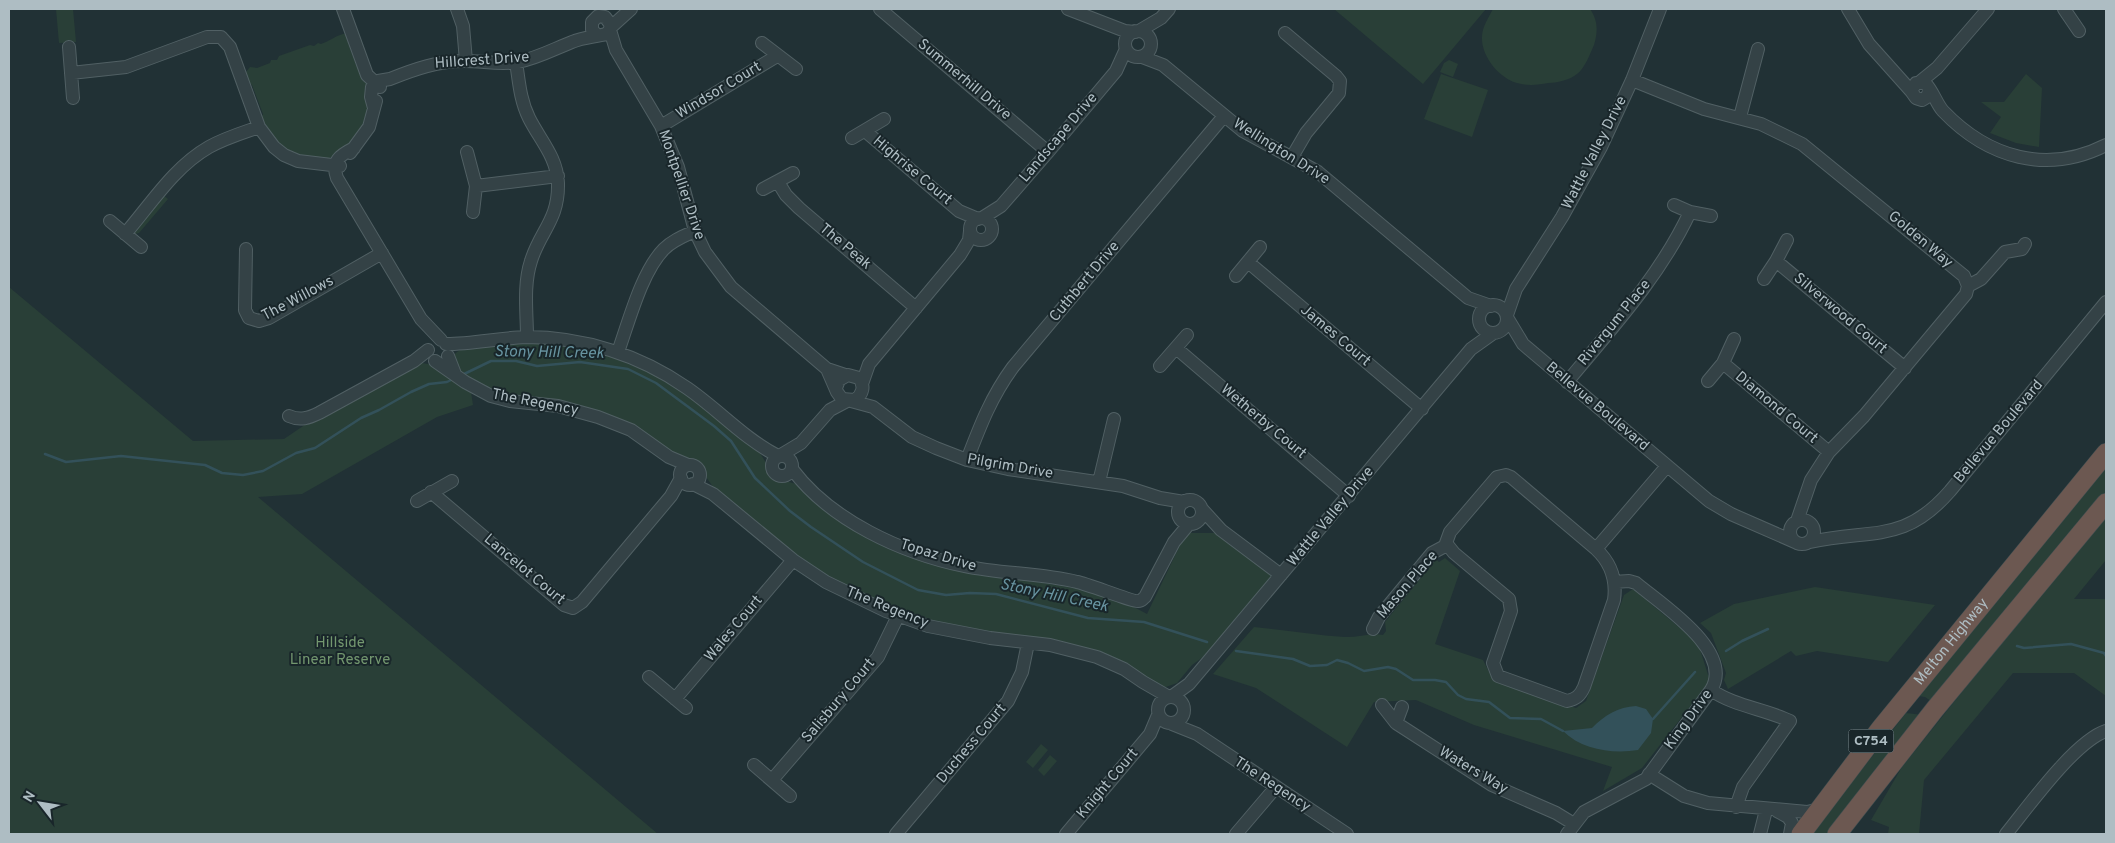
<svg xmlns="http://www.w3.org/2000/svg" width="2115" height="843" viewBox="0 0 2115 843" font-family="Overpass,sans-serif">
	<style>
		.green { fill: #293f37 }
		.water { fill: #33515a }
		.lines { fill: none; stroke-linecap: round; stroke-linejoin: round }
		.stream { stroke: #33515a; stroke-width: 2.5 }
		.minor-casing { stroke: #516064; stroke-width: 14 }
		.highway-casing { stroke: #3e4d50; stroke-width: 20 }
		.minor { stroke: #344246; stroke-width: 12 }
		.highway { stroke: #6c5851; stroke-width: 19 }
		.labels { text-anchor: middle; dominant-baseline: central; stroke-width: 4; stroke-linejoin: round; paint-order: stroke }
		.shield { fill: #19262a; stroke: #819095; stroke-width: 1 }
		.shield-label { font-size: 14px; font-weight: bold; fill: #aebdc3 }
		.street-label { font-size: 15px; fill: #aebdc3; stroke: #19262a }
		.park-label { font-size: 15px; fill: #73976f; stroke: #19262a }
		.water-label { font-size: 16px; font-style: italic; fill: #6894a1; stroke: #19262a }
	</style>
	<rect width="100%" height="100%" fill="#213135"/>
	<path class="green" d="M56,9H73L76,42L59,43Z
		M1334,9H1486L1423,84Z
		M1493,9H1590C1598,20 1598,32 1594,45C1590,54 1585,68 1577,74C1570,80 1556,83 1548,83C1538,85 1527,86 1517,83C1499,78 1481,56 1482,37C1482,27 1489,17 1493,9Z
		M343,34H347L350,39L348,43L356,65C365,69 368,82 368,91C369,101 370,112 366,122C360,136 346,151 332,157C312,165 282,152 270,135C266,130 264,123 261,118L263,114L252,85L248,83L246,72L250,67L257,68L270,63L271,60H277L279,56L310,45L314,46L318,43L321,44C330,41 335,36 343,34Z
		M1449,60L1458,64L1453,77L1440,72L1444,63Z
		M1441,74L1488,90L1472,137L1424,119Z
		M2026,74L2042,88L2039,147L2016,143L1990,133L2001,117L1981,102H2004Z
		M163,195L168,199L139,233L135,234L134,232Z
		M9,287L193,441L284,439L306,424L422,363L434,365L471,392L473,405L437,417L302,494L258,497L658,834H9Z
		M518,341L589,348L658,376L700,404L738,433L760,453L775,478L796,484L846,521L985,574L1094,591L1117,598L1147,614L1182,541L1189,533H1219L1267,569L1271,576L1270,585L1217,647L1192,665L1177,683L1160,689L1135,670L921,620L857,595L794,555L716,491L696,463L685,461L653,439L522,398L498,393L460,373L453,356L457,352L464,348Z
		M2106,461V495L1934,703L1925,697L1918,696Z
		M2106,517V560L2074,599H2106V696L2074,673H2013L1924,780L1919,834H1888L1889,827L1871,820L1902,767L1990,657Z
		M1445,558L1460,571L1435,644L1483,660L1492,678L1576,708L1586,701L1624,595L1633,589L1698,643L1710,681L1642,768L1603,791L1612,767L1474,725L1416,700L1374,702L1347,747L1256,688L1213,674L1254,627C1284,630 1314,635 1344,637C1357,638 1371,632 1383,635L1386,631L1385,622L1436,559L1439,562Z
		M1815,587L1935,605L1888,662L1817,651L1796,656L1791,651L1728,689L1724,680L1726,673L1711,633L1700,623L1734,604Z
		M1906,713L1923,715L1831,834H1808L1827,808L1856,777Z
		M1041,744L1048,750L1033,768L1026,762Z
		M1050,755L1057,761L1044,776L1038,770Z"/>
	<path class="water" d="M1636,706L1646,709L1653,719L1651,733L1638,750C1613,754 1582,750 1563,731L1592,728C1605,715 1618,707 1636,706Z"/>
	<g class="lines">
		<path class="stream" d="M462,375L491,361H516L537,366L580,362L628,369L656,383L714,426L731,441L755,478L790,511L811,527L863,562L918,590L946,595L970,593L996,594L1088,618L1144,622L1207,642
			M45,454L66,462L121,456L205,465L222,473L243,475L263,471L296,453L315,448L361,418L379,410L411,392L429,384L447,382L453,379
			M2017,646L2024,648L2071,644L2104,653L2106,656
			M1236,651L1293,659L1310,666L1327,665L1337,660L1348,663L1364,671L1388,667L1396,669L1413,680H1435L1446,682L1458,695L1466,699L1489,702L1510,718L1541,719L1563,731
			M1726,651L1742,641L1768,629
			M1653,719L1695,672"/>
		<g class="minor-casing">
			<path id="minor" d="M343,9L367,75L380,87
				M457,9L463,26L466,61
				M880,9L1048,152
				M1068,9L1125,31L1135,32
				M1848,9L1869,44L1911,91
				M2064,9L2079,31
				M610,28L631,9
				M610,30L616,50L661,126L678,167L695,231L705,252L731,287L827,369L845,375
				M1139,31L1161,18L1169,9
				M1125 44a13 13 0 1 1 26 0a13 13 0 1 1-26 0Z
				M1285,33L1336,76L1340,81L1339,93L1306,133L1292,157
				M762,43L796,69
				M69,47L73,98
				M1142,57L1163,65L1243,131L1318,172L1468,298L1491,306
				M516,62C519,81 520,100 529,118C540,140 557,157 558,183C559,220 540,231 531,261C523,285 527,313 527,337
				M71,73L126,67L207,37H221L230,47L259,127L274,147L284,155L298,161L340,166
				M1632,80L1704,109L1761,124L1802,144L1964,276L1968,286L1966,294L1864,416L1829,452L1811,480L1797,521
				M1921,81L1937,68L1988,9
				M1929,91L1927,97L1922,100L1916,98L1911,91L1916,83H1925C1933,91 1936,103 1943,111C1988,158 2047,175 2106,145
				M374,108L371,97L372,87L378,81L390,79C415,69 438,61 464,61C483,61 500,65 518,62C538,58 554,49 572,42C583,37 595,37 606,34L610,30L611,25L605,17L598,16L592,22V30L596,34
				M1740,117L1758,49
				M661,126L777,56
				M865,131L959,211L978,219
				M852,138L884,119
				M354,148C340,155 331,161 337,178L421,319L441,340
				M467,152L476,186L473,212
				M350,153L369,127L376,101
				M778,182L786,195L799,208L916,308
				M476,186L558,176
				M763,189L793,173
				M1690,212L1711,216
				M970 229a11 11 0 1 1 22 0a11 11 0 1 1-22 0Z
				M982,218L1001,206L1048,152L1116,71L1126,49
				M110,221L141,247
				M125,234C151,204 174,167 209,147C225,138 242,133 259,127
				M246,249L245,310L249,318L259,321L269,318L382,253
				M1776,261L1787,240
				M1248,262L1422,409
				M1236,276L1260,247
				M1764,279L1776,261L1905,368
				M1968,286L1981,279L2005,252L2022,249L2025,244
				M1479 319a14 14 0 1 1 28 0a14 14 0 1 1-28 0Z
				M1507,315L1516,289L1562,217L1601,147L1632,80L1660,9
				M1508,319L1523,344L1709,501L1731,514L1795,542
				M446,344C473,344 499,338 526,337C583,337 640,355 687,388C719,410 743,438 778,456
				M1176,348L1349,496
				M618,352C629,321 642,271 664,249C673,240 684,236 695,231
				M448,356L455,374
				M435,361L465,382L491,396L510,401L558,406L598,417L631,430L669,457L688,465
				M1723,363L1734,339
				M1160,366L1187,335
				M827,369L837,392L842,399L855,400C863,394 865,386 859,378L848,375L839,380L836,388
				M1708,381L1723,363L1829,452
				M1567,382C1612,328 1660,276 1690,212L1674,205
				M862,384L869,364L960,255L969,240L970,231
				M851,401L873,407L912,437L936,448L967,460L1008,469L1123,486L1160,498L1184,502
				M289,416C300,421 309,418 319,413L414,361L428,350
				M781,455L801,443L830,410L847,401
				M772 466a10 10 0 1 1 20 0a10 10 0 1 1-20 0Z
				M967,460C980,426 991,397 1013,367L1224,116
				M680 475a10 10 0 1 1 20 0a10 10 0 1 1-20 0Z
				M792,469C831,521 902,553 964,566C1001,574 1040,573 1077,582C1088,584 1133,602 1138,601C1142,601 1142,599 1145,597L1174,542L1189,524
				M1506,475L1511,477L1596,549C1611,563 1617,579 1614,600L1584,687C1580,696 1576,699 1567,701L1498,676L1493,663L1511,611L1509,599L1454,553L1446,543L1450,532L1497,477Z
				M1099,482L1114,419
				M693,484L713,494L793,560L826,582L886,611L928,626L990,638L1050,645L1097,657L1124,669L1143,682L1169,697
				M431,492L564,605L573,608L582,602L671,496L681,478
				M1178 512a12 12 0 1 1 24 0a12 12 0 1 1-24 0Z
				M417,501L452,481
				M1201,508L1221,530L1281,575
				M1790 532a12 12 0 1 1 24 0a12 12 0 1 1-24 0Z
				M1810,542C1871,528 1903,545 1950,491L2106,302
				M1596,549L1667,466
				M1373,629L1379,617L1432,553L1447,545
				M649,677L686,708
				M1711,690C1734,706 1765,709 1790,721L1743,787L1736,807
				M1158 710a13 13 0 1 1 26 0a13 13 0 1 1-26 0Z
				M1171,697L1189,684L1471,349L1492,334
				M675,699L793,560
				M1382,705L1396,723L1492,785L1556,813L1574,824
				M1396,723L1402,707
				M1172,724L1197,734L1347,834
				M754,765L790,796
				M1649,774L1684,796L1708,803L1807,812L1820,809
				M772,780L878,657L898,616
				M1777,811L1788,817L1792,823L1790,834
				M896,834L1008,701L1022,672L1028,643
				M1066,834L1150,734L1158,715
				M1236,834L1276,787
				M1567,834L1584,812L1646,779L1711,690C1735,651 1662,605 1636,583L1629,581L1614,582
				M1760,834L1766,810
				M2006,834C2028,807 2075,741 2106,731"/>
		</g>
		<g class="highway-casing">
			<g id="highway">
				<path id="s1" d="M1801,834L1881,728L2106,453"/>
				<path d="M1837,834L1935,709L2106,503"/>
			</g>
		</g>
		<use href="#minor" class="minor"/>
		<use href="#highway" class="highway"/>
	</g>
	<g class="labels">
		<rect class="shield" x="1848.5" y="729.5" width="45" height="23" rx="4"/>
		<g class="shield-label">
			<text x="1871" y="741">C754</text>
		</g>
		<g class="street-label">
			<text transform="translate(482 61) rotate(-4)">Hillcrest Drive</text>
			<text transform="translate(964 80) rotate(40)">Summerhill Drive</text>
			<text transform="translate(719 91) rotate(-31)">Windsor Court</text>
			<text transform="translate(1059 138) rotate(-50)">Landscape Drive</text>
			<text transform="translate(1281 152) rotate(32)">Wellington Drive</text>
			<text transform="translate(1595 153) rotate(-63)">Wattle Valley Drive</text>
			<text transform="translate(912 171) rotate(40)">Highrise Court</text>
			<text transform="translate(681 185) rotate(71)">Montpellier Drive</text>
			<text transform="translate(1920 240) rotate(40)">Golden Way</text>
			<text transform="translate(845 247) rotate(40)">The Peak</text>
			<text transform="translate(1085 282) rotate(-50)">Cuthbert Drive</text>
			<text transform="translate(298 299) rotate(-28)">The Willows</text>
			<text transform="translate(1840 314) rotate(40)">Silverwood Court</text>
			<text transform="translate(1615 323) rotate(-51)">Rivergum Place</text>
			<text transform="translate(1335 336) rotate(40)">James Court</text>
			<text transform="translate(535 403) rotate(11)">The Regency</text>
			<text transform="translate(1597 407) rotate(40)">Bellevue Boulevard</text>
			<text transform="translate(1776 408) rotate(40)">Diamond Court</text>
			<text transform="translate(1263 422) rotate(40)">Wetherby Court</text>
			<text transform="translate(1999 432) rotate(-50)">Bellevue Boulevard</text>
			<text transform="translate(1010 467) rotate(10)">Pilgrim Drive</text>
			<text transform="translate(1331 517) rotate(-50)">Wattle Valley Drive</text>
			<text transform="translate(938 556) rotate(17)">Topaz Drive</text>
			<text transform="translate(524 570) rotate(40)">Lancelot Court</text>
			<text transform="translate(1408 585) rotate(-49)">Mason Place</text>
			<text transform="translate(887 608) rotate(22)">The Regency</text>
			<text transform="translate(734 629) rotate(-50)">Wales Court</text>
			<text stroke="none"><textPath href="#s1" startOffset="244">Melton Highway</textPath></text>
			<text transform="translate(839 701) rotate(-50)">Salisbury Court</text>
			<text transform="translate(1689 720) rotate(-54)">King Drive</text>
			<text transform="translate(972 744) rotate(-50)">Duchess Court</text>
			<text transform="translate(1473 771) rotate(31)">Waters Way</text>
			<text transform="translate(1108 784) rotate(-50)">Knight Court</text>
			<text transform="translate(1272 785) rotate(33)">The Regency</text>
		</g>
		<g class="park-label">
			<text x="340" y="643">Hillside<tspan x="340" dy="17">Linear Reserve</tspan></text>
		</g>
		<g class="water-label">
			<text transform="translate(549 353) rotate(1)">Stony Hill Creek</text>
			<text transform="translate(1054 596) rotate(12)">Stony Hill Creek</text>
		</g>
	</g>
	<rect width="2115" height="843" fill="none" stroke="#aebdc3" stroke-width="20"/>
	<g transform="translate(40 803) rotate(301)" stroke="#19262a" stroke-width="4" paint-order="stroke">
	<path d="M0-4L9 19L0 12L-9 19Z" fill="#aebdc3"/>
	<text y="-8" font-size="14" font-weight="bold" text-anchor="middle" fill="#aebdc3">N</text>
	</g>
</svg>
